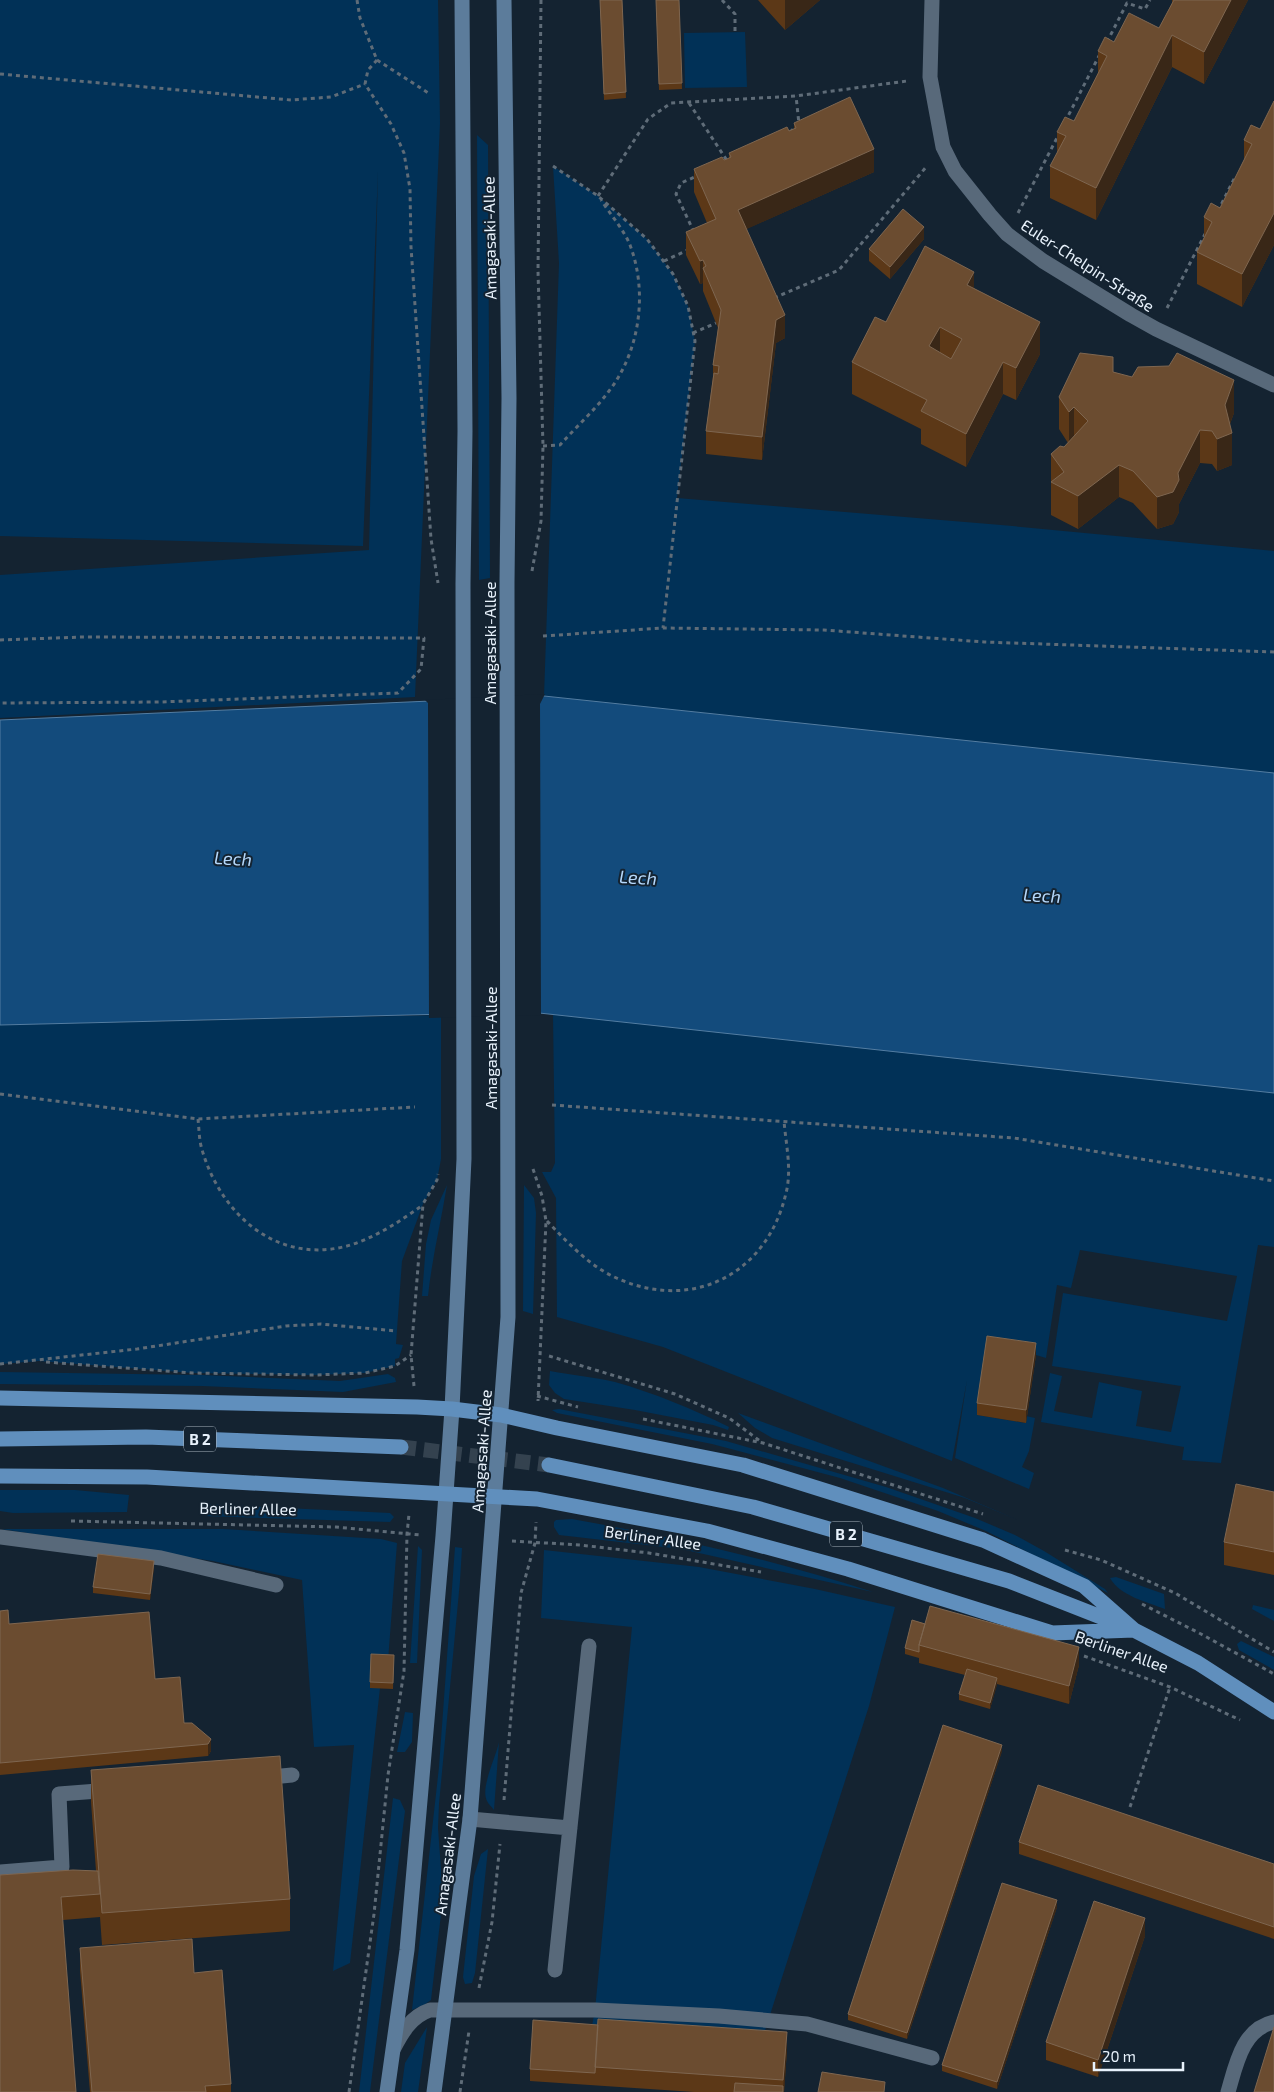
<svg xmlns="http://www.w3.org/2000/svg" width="1274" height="2092" viewBox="0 0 1274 2092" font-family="'Exo 2',sans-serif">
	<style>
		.green { fill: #013157 }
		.water { fill: #134b7c; stroke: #537da2 }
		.pier { fill: #142331 }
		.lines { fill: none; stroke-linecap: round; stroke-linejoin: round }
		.primary-tunnel { stroke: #34424f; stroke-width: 15; stroke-dasharray: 15 8; stroke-linecap: butt }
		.path { stroke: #5f6c78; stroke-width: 3; stroke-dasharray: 4 4; stroke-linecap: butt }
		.lane { stroke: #58697a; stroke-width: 15 }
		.street { stroke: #58697a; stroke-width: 15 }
		.secondary { stroke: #5c7c9b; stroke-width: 15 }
		.primary { stroke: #608fbd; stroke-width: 15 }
		.wall { fill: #5c3817 }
		.shaded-wall { fill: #392717 }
		.building { fill: #6b4c30; stroke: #7e6650; fill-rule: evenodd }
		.labels { text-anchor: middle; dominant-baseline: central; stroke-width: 4; stroke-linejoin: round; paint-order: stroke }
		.shield { fill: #142331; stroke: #a8b4bf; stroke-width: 1 }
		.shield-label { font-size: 15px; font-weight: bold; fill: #e8f2fc }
		.street-label { font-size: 16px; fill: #e8f2fc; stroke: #142331 }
		.water-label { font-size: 18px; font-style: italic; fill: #b5d8fb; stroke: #142331 }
	</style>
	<rect width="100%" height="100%" fill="#142331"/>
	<path class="green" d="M0,0H438L440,123L415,697L0,718V575L369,550L378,171L363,546L0,536Z
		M745,32L747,87L685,88L684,33Z
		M477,135L488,145L490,578L479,580Z
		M553,166L598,196L647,239L673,274L688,306L695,341L677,498L1001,525L1274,551V773L544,696L559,263Z
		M553,1014L1274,1093V1247L1258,1245L1221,1463L1182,1460L1184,1447L1041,1422L1050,1373L1062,1376L1054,1411L1092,1418L1099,1382L1142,1391L1136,1426L1171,1432L1181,1386L1052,1366L1063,1293L1227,1321L1237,1276L1080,1250L1071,1288L1057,1285L1046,1358L1036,1355L977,1415L1025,1423L1026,1416L1035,1418L1029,1451L1022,1467L1034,1473L1029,1489L955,1458L967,1380L952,1461L663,1347L557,1317L556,1198L542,1172H551L555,1163Z
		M441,1015V1159L437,1180L423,1204L402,1261L396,1344L403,1345L399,1358L395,1359V1366L365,1373L315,1375L193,1373L39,1361L0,1364V1025Z
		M447,1185C441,1222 432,1258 428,1296H422L426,1244L431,1220Z
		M524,1185L534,1198L536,1213L533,1314L523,1311Z
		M550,1371C572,1375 594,1377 615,1382C654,1393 693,1409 729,1427L728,1430L713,1425L635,1410L564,1399L555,1393L549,1385Z
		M0,1372L201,1375L340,1381L388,1374L395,1378L396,1382L343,1392L202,1386L0,1384Z
		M559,1409L726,1441L886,1487L975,1518L1015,1535L1044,1551L1105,1589L1108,1593L986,1531L938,1511L840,1478L712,1444L557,1413L552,1410Z
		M738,1413L943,1488L1018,1520L965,1498L772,1438L755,1428Z
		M0,1490H75L129,1495L127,1512L13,1513L0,1511Z
		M203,1504L390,1513L394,1517L390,1522L203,1516Z
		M572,1519C674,1537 774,1560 873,1592L681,1549L559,1535L554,1527V1522L556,1520Z
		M1,1529H223L381,1539L397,1543L388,1661L380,1688L350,1963L333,1971L354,1745L314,1747L302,1580L213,1561Z
		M418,1546L422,1550L417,1663H410Z
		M455,1547L462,1548L460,1581L439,1804L438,1828L443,1897L431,2000L424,2005L412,2010L439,1767Z
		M544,1550L699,1567L815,1589L895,1607L869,1706L761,2043L591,2031L595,2010L632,1627L541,1618Z
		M1116,1577L1164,1594L1165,1609C1147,1602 1120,1596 1110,1578Z
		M1253,1605L1274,1610V1621L1252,1609Z
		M1241,1641L1274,1657V1670L1239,1650L1237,1644Z
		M405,1712L413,1713L412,1742L405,1752H397Z
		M499,1742L494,1810C492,1807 488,1804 487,1801C480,1788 496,1757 499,1742Z
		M393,1798L400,1800L405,1811L370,2092H359Z
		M488,1849L475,1973L472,1983L465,1984L463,1977L474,1876L481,1854Z
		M427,2027L418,2092H401L405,2063Z"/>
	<path class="water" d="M544,696L1274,773V1093L530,1012L0,1025V720Z"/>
	<path class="pier" d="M545,694L540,704L541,1015L429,1018L428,703L425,700Z"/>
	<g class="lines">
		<path class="primary-tunnel" d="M401,1447L549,1465"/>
		<path class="path" d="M357,0L360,18L377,60
			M722,0L735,14V32
			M1107,42L1127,3L1145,9L1150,0
			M377,60L368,70L365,84L391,124L404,153L410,189L411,247L431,539L438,583
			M377,60L430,94
			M0,74L291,100L331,97L365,84
			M689,103L728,162
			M1065,122L1100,54
			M790,132L799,124L796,96
			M553,166L598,196L647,239L673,274L688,306L695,341L663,628
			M598,196L648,119L671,103L796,96L907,81
			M1218,211L1235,177
			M1018,213L1059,134
			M694,232L676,194L681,183L697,176
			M664,261L690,249
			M774,298L839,270L927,166
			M1167,308L1205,234
			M693,333L716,323
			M543,446L560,445C576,427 595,410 609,391C640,351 648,292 630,245C624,230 610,214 601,200
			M532,571L541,521L543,446L538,271L541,0
			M543,636L663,628L824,630L984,642L1274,652
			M0,640L83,637L424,638L421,669L398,693L160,702L0,703
			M0,1094L198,1119L415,1107
			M552,1105L1014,1138L1274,1181
			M198,1119C199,1128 199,1137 201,1146C218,1210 272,1263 343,1247C372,1240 399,1222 423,1205
			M533,1169L542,1196L546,1221L538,1401
			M547,1221C569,1244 591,1268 621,1280C696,1311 768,1272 786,1193C792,1170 786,1145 784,1121
			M549,1356L675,1394L729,1418L760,1441
			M46,1362L193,1373L315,1375L365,1373L395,1366L411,1355
			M0,1364L137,1349L286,1326L321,1324L396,1331
			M414,1386L411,1355L423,1204L437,1180L438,1174
			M537,1396L578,1407
			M643,1419L763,1443L983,1514
			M71,1521L336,1527L421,1535
			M512,1541L580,1545L649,1553L761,1572
			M1065,1550L1101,1560L1175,1593L1274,1652
			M1142,1604L1201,1634L1274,1674
			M1084,1656L1170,1687L1240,1720
			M504,1800L521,1593L535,1543L536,1522
			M1130,1807L1170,1687
			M479,1988L492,1922L500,1844
			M349,2092L374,1914L388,1775L404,1671L407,1534L409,1514
			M460,2092L469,2031"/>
		<path class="lane" d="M0,1537L161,1558L276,1585
			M261,1778L292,1775
			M470,1819L570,1828
			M0,1872L62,1867L59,1794L111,1790
			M555,1970L589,1646
			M394,2048C402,2032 412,2016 430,2010H595L719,2016L807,2024L932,2058
			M1228,2092C1236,2065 1242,2029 1274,2022"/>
		<path class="street" d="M932,0L930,77L943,147L955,171L990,215L1007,234L1043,261L1131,315L1156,329L1274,385"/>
		<path class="secondary" d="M387,2092L407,1950L443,1536L452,1409L464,1159L463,584L465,431L462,0
			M434,2092L470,1819L508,1317L507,583L509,398L504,0"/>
		<path class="primary" d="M0,1398L417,1407L452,1409L501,1415L557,1428L743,1465L983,1540L1084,1586L1134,1630
			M0,1439L146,1437L401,1447
			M549,1465L753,1507L1009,1581L1134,1630L1198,1663L1274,1712
			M0,1476L147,1477L537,1499L707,1531L848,1569L1052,1633L1134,1630"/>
	</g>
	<path class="wall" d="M600,0H622L626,98L604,100Z
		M656,0H679L682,89L659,90Z
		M758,0H820L785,30Z
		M1172,0H1248L1204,84L1172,67L1096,220L1050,198V166L1057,153V132L1074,121L1098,73V51L1114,42L1159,28L1172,3Z
		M1274,101V245L1242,307L1197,284V252L1204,238V217L1220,208L1244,160V140L1260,129Z
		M794,123L874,172L746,229L785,338L776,343L762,460L706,454V431L713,376V365L718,328L703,291V283L700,284L686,255V232L707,223L694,192V169L724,160L729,158V153L789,131L794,129Z
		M924,239L890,279L869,261V249Z
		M974,288L1040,354L1016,400L1003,394L966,467L921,444V429L852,394V362L886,322Z
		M1113,372L1234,413L1230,424L1232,465L1217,471L1212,464L1200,463L1179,504V512L1173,524L1157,529L1133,503L1119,497L1078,529L1051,515V454L1064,447L1068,443L1059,429V397Z
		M1036,1355L1026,1423L977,1415V1403Z
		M1274,1492V1575L1224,1565V1542Z
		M154,1567L150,1600L93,1593V1587Z
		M0,1611L9,1624L155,1679L184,1723L211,1739V1751L208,1756L0,1775Z
		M912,1620L1079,1665L1069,1704L997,1684L990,1709L959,1700V1694L965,1675L919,1663V1658L905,1654V1648Z
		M394,1655L393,1689L370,1688V1682Z
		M1002,1751L907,2039L848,2020V2014Z
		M91,1770L290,1899V1931L102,1945L100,1917L63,1920L0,1875L96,1871L91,1802Z
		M1019,1842L1274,1864V1939L1019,1854Z
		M1057,1907L997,2089L942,2071V2065Z
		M1145,1936L1098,2077L1046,2060V2042Z
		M80,1948L194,1973L231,2084V2092H90L80,1971Z
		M787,2050L784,2092H694L530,2081V2069Z"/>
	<path class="shaded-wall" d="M785,0H820L785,30Z
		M1231,0H1248L1204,84V52Z
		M1172,35V67L1096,220V188Z
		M874,149V172L738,233V210Z
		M1274,213V245L1242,307V274Z
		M924,227V239L890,279V267Z
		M703,260V283L700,284V261Z
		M974,272V304L967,285Z
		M785,315V338L776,343L762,460V437L776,320Z
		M1040,322V354L1016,400V368Z
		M940,327V359L929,346Z
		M1003,362V394L966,467V434Z
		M1234,380V413L1225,436L1232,433V465L1217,471V439L1225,405Z
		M1074,407V440L1069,444V412Z
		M1200,430V463L1179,504V512L1173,524L1157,529V497L1178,473Z
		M1119,465V497L1078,529V496Z
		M1036,1343V1355L1026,1423V1410Z
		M154,1561V1567L150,1600V1594Z
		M1079,1647V1665L1069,1704V1686Z
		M997,1678V1685L990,1709V1703Z
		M211,1739V1751L208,1756V1744Z
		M1002,1745V1751L907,2039V2033Z
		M1057,1900V1907L997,2089V2082Z
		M1145,1918V1936L1098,2077V2060Z
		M787,2032V2050L784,2092H783Z"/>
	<path class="building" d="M600,0H622L626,92L604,94Z
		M656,0H679L682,83L659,84Z
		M1174,0H1231L1204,52L1172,35L1096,188L1050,166L1066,136L1057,132L1065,117L1074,121L1107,56L1098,51L1105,37L1114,42L1129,13L1159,28Z
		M850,97L874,149L738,210L785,315L776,320L762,437L706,431L714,373L718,374L719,366L713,365L721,310L703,268L706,266L703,260L700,261L686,232L716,219L694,169L722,157L724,160L727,159L731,157L729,153L787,127L789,131L796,128L794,123Z
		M1274,101V213L1242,274L1197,252L1212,222L1204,217L1211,203L1220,208L1252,144L1244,140L1251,125L1260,129Z
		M903,209L924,227L890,267L869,249Z
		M925,246L974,272L967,285L1040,322L1016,368L1003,362L966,434L921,411L927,400L852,362L875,317L886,322ZM940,327L962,339L951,359L929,346Z
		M1080,353L1113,357V372L1132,377L1138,367L1169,366L1177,353L1234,380L1225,405L1232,433L1217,439L1212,431L1200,430L1178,473L1179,480L1173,492L1157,497L1133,471L1119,465L1078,496L1051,482L1064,472L1051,454L1060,446L1064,447L1088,421L1074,407L1069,412L1059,397Z
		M987,1336L1036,1343L1026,1410L977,1403Z
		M1236,1484L1274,1492V1552L1224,1542Z
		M98,1554L154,1561L150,1594L93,1587Z
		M930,1606L1079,1647L1069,1686L919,1645Z
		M8,1610L9,1624L149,1612L155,1679L180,1677L184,1723H192L211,1739L208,1744L0,1763V1611Z
		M912,1620L925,1624L919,1645V1652L905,1648Z
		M371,1654L394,1655L393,1683L370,1682Z
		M967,1669L997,1678L990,1703L959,1694Z
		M943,1725L1002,1745L907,2033L848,2014Z
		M280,1756L290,1899L102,1913L91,1770Z
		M1038,1785L1274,1864V1927L1019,1842Z
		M73,1870L98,1871L100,1894L61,1897L76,2092H0V1875Z
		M1002,1883L1057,1900L997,2082L942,2065Z
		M1094,1901L1145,1918L1098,2060L1046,2042Z
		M192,1939L194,1973L222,1970L231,2084L205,2086L206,2092H92L80,1948Z
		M598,2019L787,2032L783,2080L595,2067Z
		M533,2020L598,2025L595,2073L530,2069Z
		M1274,2027V2092H1254Z
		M822,2072L885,2082L884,2092H818Z
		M735,2083L783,2086V2092H734Z"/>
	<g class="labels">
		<g class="shield">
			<rect x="184" y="1426.5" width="32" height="25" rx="4"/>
			<rect x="830" y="1521.5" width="32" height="25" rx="4"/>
		</g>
		<g class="shield-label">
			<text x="200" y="1439">B 2</text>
			<text x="846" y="1534">B 2</text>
		</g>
		<g class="street-label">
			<text transform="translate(489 238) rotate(-91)">Amagasaki-Allee</text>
			<text transform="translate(1088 265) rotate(33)">Euler-Chelpin-Straße</text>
			<text transform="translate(489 643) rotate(-90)">Amagasaki-Allee</text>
			<text transform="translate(490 1048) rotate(-90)">Amagasaki-Allee</text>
			<text transform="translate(481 1451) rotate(-86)">Amagasaki-Allee</text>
			<text transform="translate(248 1508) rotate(1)">Berliner Allee</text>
			<text transform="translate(653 1537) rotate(8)">Berliner Allee</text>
			<text transform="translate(1122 1651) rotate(19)">Berliner Allee</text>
			<text transform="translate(447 1854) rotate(-83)">Amagasaki-Allee</text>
		</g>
		<g class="water-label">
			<text transform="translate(233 858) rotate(3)">Lech</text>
			<text transform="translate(638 877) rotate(3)">Lech</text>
			<text transform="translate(1042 895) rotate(3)">Lech</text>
		</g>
	</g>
	<path d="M1094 2062v8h89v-8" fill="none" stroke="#e8f2fc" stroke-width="2.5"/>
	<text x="1102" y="2062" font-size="15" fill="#e8f2fc" stroke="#142331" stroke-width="4" paint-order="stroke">20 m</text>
</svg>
